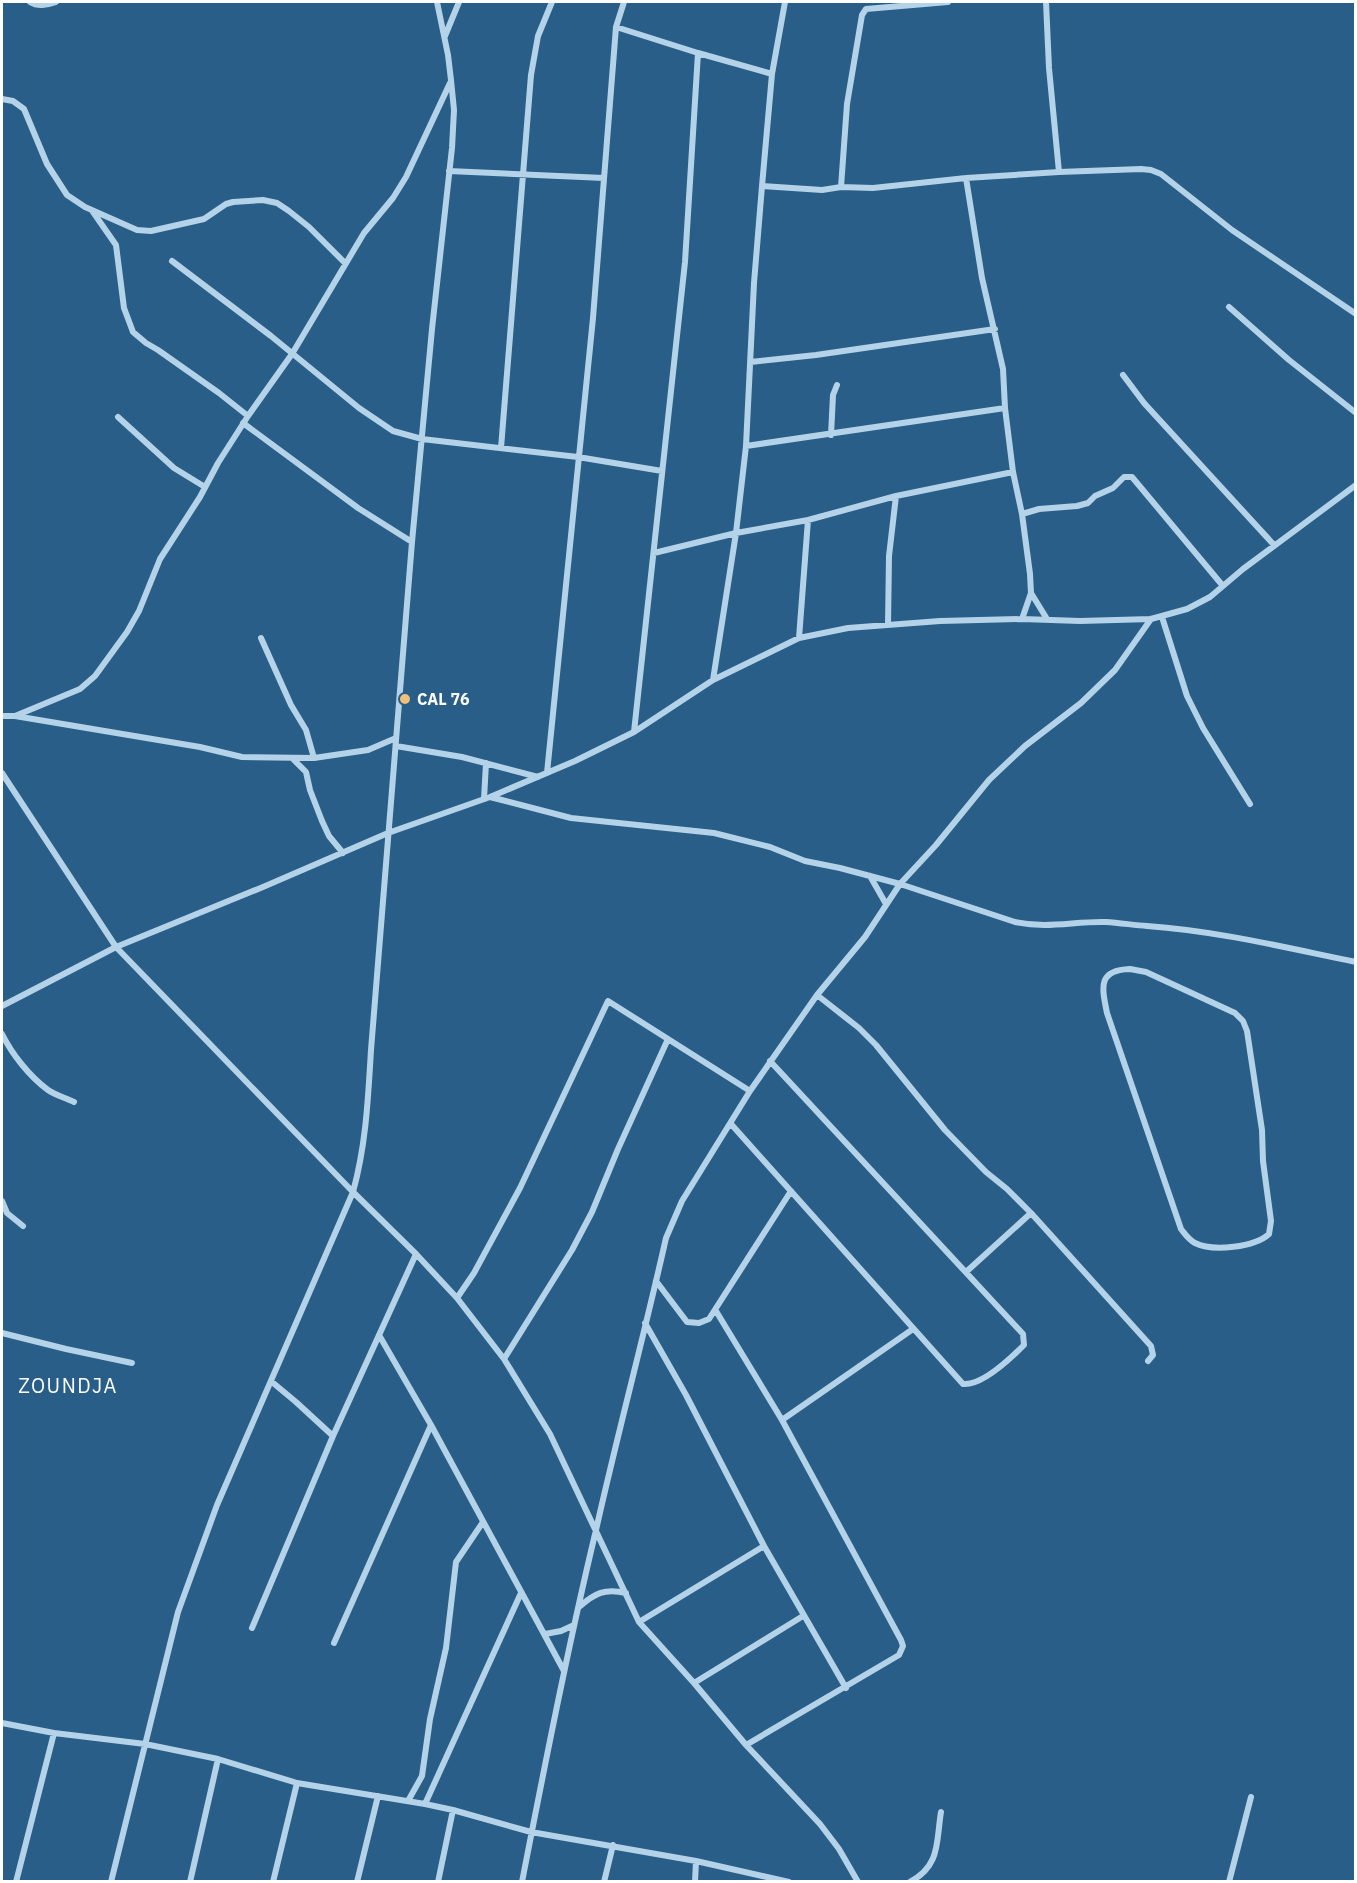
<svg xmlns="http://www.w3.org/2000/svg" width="1357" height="1883" viewBox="0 0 1357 1883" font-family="'IBM Plex Sans',sans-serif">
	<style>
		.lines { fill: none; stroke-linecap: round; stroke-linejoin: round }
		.street { stroke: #b4d3e8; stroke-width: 6 }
		.poi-dot { fill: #f0bf7a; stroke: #285e88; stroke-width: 2 }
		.labels { text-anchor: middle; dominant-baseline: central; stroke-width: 6; stroke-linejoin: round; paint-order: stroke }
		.poi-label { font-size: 16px; font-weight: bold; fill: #fff; stroke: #285e88; text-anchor: start }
		.quarter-label { font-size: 20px; letter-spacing: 1.5px; fill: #fff; stroke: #285e88 }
	</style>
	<rect width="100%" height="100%" fill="#285e88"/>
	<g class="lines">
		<path class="street" d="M30,2C38,7 47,5 56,2
			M616,27L698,53L772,74
			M445,36L459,2
			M2,99L13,101L24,109L47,164L67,195L85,207L137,230L151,231L204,219L226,204L233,202L263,200L277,203L289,211L309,227L345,263
			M449,171L604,178
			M1059,172L1141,169L1151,170L1161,174L1232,230L1356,314
			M966,178L982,278L1003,369L1005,408L1013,472L1022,514L1030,574L1031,593L1047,619
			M762,186L822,190L841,187L873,188L966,178L1059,172L1049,68L1046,2
			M841,187L847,104L862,15L866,9L948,2
			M93,212L116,245L124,308L133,332L146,343L158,350L219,393L248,416
			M172,261L271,336L359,408L393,431L422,439L578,457L662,471
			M1229,307L1289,360L1356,413
			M751,362L816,355L995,329
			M1123,375L1144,403L1274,545
			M118,417L174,468L205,487
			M243,423L358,508L412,542
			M831,435L833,395L837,385
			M746,446L1005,408
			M501,448L531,75L538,36L552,2
			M1022,514L1039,509L1077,506L1088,503L1095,496L1113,488L1124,477H1132L1223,586
			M654,553L736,533L808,520L896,496L1013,472
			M1162,617L1187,696L1203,728L1250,804
			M1022,619L1031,593
			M888,625L889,556L896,496
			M261,638L291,705L306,730L314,758
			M799,638L808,520
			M713,680L736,533L746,446L754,283L762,186L772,74L785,2
			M2,716H15L80,689L95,676L127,632L139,611L160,559L200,497L218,463L248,416L292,354L364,233L393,198L406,177L450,83
			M15,716L200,747L242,757L314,758L368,750L396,738
			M634,732L685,262L698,53
			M396,746L462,757L538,777
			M293,759L306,772L310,790L322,821L329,836L343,853
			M2,773L116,947L353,1192L416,1254L457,1298L504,1359L550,1434L639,1622L694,1683L746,1745L820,1824L839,1849L858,1882
			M547,773L593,318L616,27L624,2
			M490,797L571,818L714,833L770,847L805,861L840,868L900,884L1015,922C1049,929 1074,921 1106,922C1120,923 1134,925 1147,926C1218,931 1287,948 1356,962
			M484,799L486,763
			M870,876L886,904
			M1130,969L1146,972L1235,1013L1243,1021L1247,1031L1262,1130L1263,1161L1271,1221L1269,1234C1255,1247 1213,1252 1195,1243C1189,1240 1185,1234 1181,1229L1107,1013C1102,988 1097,970 1130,969Z
			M817,995L859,1028L876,1045L945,1130L986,1172L1007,1189L1031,1213L1151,1346L1153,1355L1148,1361
			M2,1006L116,947L263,887L388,833L490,797L575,761L634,732L713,680L799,638L848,628L940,621L1022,619L1080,621L1151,619L1187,609L1210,597L1243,569L1356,485
			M2,1034C12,1054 29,1076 48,1090C55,1095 66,1098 74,1102
			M731,1124L963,1384C982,1386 1011,1358 1024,1345L1023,1334L770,1061
			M2,1201L7,1213L23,1226
			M966,1272L1031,1213
			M656,1281L687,1322L699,1323L709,1319L791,1191
			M457,1298L474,1273L520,1188L608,1001L750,1091
			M716,1311L782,1420L901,1640L903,1646L899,1655L746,1745
			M645,1323L686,1395L764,1546L846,1688
			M2,1333L66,1349L132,1363
			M379,1335L431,1425L564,1671
			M504,1359L572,1250L592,1212L618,1149L668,1039
			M272,1382L296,1402L333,1436
			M782,1420L913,1329
			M579,1607C595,1593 605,1588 626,1593
			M639,1622L764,1546
			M252,1628L333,1436L416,1254
			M545,1634L561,1631L574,1625
			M334,1643L431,1425
			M694,1683L803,1616
			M2,1723L54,1733L145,1744L218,1759L297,1783L425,1804L453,1810L531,1832L696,1861L789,1882
			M408,1801L422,1776L430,1719L446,1648L456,1562L483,1522
			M425,1804L521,1593
			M16,1882L54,1733
			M111,1882L178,1612L217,1505L353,1192C366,1145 368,1099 371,1050L412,542L432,329L452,148L454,110L451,80L448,55L437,2
			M190,1882L218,1759
			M273,1882L297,1783
			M357,1882L378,1796
			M438,1882L453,1810
			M522,1882C545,1764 568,1647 596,1530C618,1432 644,1336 666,1238L682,1201L750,1091L817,995L865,937L900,884L936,845L989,780L1025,746L1081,703L1115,670L1151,619
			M604,1882L613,1845
			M695,1882L696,1861
			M910,1882C941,1865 936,1842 941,1812
			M1229,1882L1251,1797"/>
	</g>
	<circle class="poi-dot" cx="405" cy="699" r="6"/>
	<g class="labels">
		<g class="poi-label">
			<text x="417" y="699">CAL 76</text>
		</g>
		<g class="quarter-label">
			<text x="68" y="1385">ZOUNDJA</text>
		</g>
	</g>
	<rect width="1357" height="1883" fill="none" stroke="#ffffff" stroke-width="6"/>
</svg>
